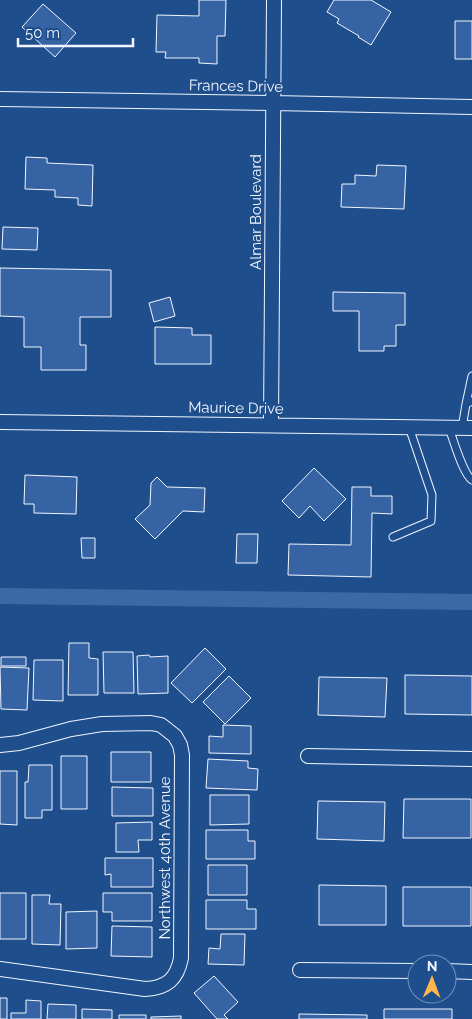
<svg xmlns="http://www.w3.org/2000/svg" width="472" height="1019" viewBox="0 0 472 1019" font-family="Raleway,sans-serif">
	<style>
		.lines { fill: none; stroke-linecap: round; stroke-linejoin: round }
		.canal { stroke: #3b69a3; stroke-width: 16 }
		.building { fill: #3563a3; stroke: #f2f6ff }
		.service-casing { stroke: #f2f6ff; stroke-width: 9 }
		.minor-casing { stroke: #f2f6ff; stroke-width: 16 }
		.service { stroke: #1f4e8c; stroke-width: 7 }
		.minor { stroke: #1f4e8c; stroke-width: 14 }
		.labels { text-anchor: middle; dominant-baseline: central; stroke-width: 4; stroke-linejoin: round; paint-order: stroke }
		.street-label { font-size: 15px; fill: #f2f6ff; stroke: #1f4e8c }
	</style>
	<rect width="100%" height="100%" fill="#1f4e8c"/>
	<g class="lines">
		<path class="canal" d="M0,596L472,602"/>
	</g>
	<path class="building" d="M199,0H226L225,36H217V64L199,63V58H165L166,52H156L157,15L199,16Z
		M334,0H371L391,12L371,45L358,37L359,36L337,23L339,19L327,12Z
		M43,4L76,33L55,57L22,27Z
		M455,21H472V59H455Z
		M26,157L47,158V163L93,165L92,206L78,205V198L55,197V190L25,189Z
		M377,165L406,166L404,209L341,207L342,184H355V175L376,176Z
		M3,227L38,228L37,250L2,249Z
		M0,268L111,270V317H80V345H86V370H41V347H24V317L0,316Z
		M333,292L405,293V325H396V346H384V351H359V311H333Z
		M170,297L175,316L154,322L149,303Z
		M155,327L192,328V335H211V364H155Z
		M314,468L346,499L324,521L310,506L299,518L282,501Z
		M25,475L77,477L76,514L34,513V504H24Z
		M157,477L167,487L205,488L204,512L183,511L155,539L135,519L150,505L151,483Z
		M352,487H371V496H392V514L372,513L371,577L288,575L289,544L351,545Z
		M237,534H258L257,563H236Z
		M81,538H95V558H82Z
		M69,643H89V658L98,659V695H68Z
		M205,648L226,669L192,703L171,683Z
		M103,652H133L134,693H104Z
		M149,655L150,657L168,656V693L138,694L137,656Z
		M1,657H26V666H1Z
		M34,660H63V701L33,700Z
		M0,667L29,668L27,710L1,709Z
		M405,675L472,676V715L405,714Z
		M229,676L251,698L225,724L203,702Z
		M319,677L387,678L385,717L318,715Z
		M223,725L251,726V754L209,753V736L223,737Z
		M111,752H151V782H111Z
		M61,756H87V809H61Z
		M208,759L248,761V768L258,769L257,790L206,788Z
		M29,765H52V810H42V818H25V782H28Z
		M0,771H17V825L0,824Z
		M112,787L153,788V816H112Z
		M210,795H249V824L210,825Z
		M404,799H471V838H403Z
		M318,801L385,802L384,841L317,839Z
		M152,822V840H138L139,852H116V823Z
		M206,830H248V841H255V859H206Z
		M105,858H153V887H111V874L105,875Z
		M208,865H247V895H208Z
		M319,885L386,886V925H319Z
		M403,887H471V926H403Z
		M0,893H26V939H0Z
		M103,893H152V921H112V912H103Z
		M32,895H50L49,904H61L60,945L32,944Z
		M206,900H247V909H256V929H206Z
		M97,911V948L66,949V912Z
		M112,926L152,927V957L111,956Z
		M221,934H245L244,965L208,964L209,948L220,949Z
		M214,976L238,1002L224,1015L228,1019H217L194,993Z
		M0,998H7V1019H0Z
		M26,1000L41,1001V1019H11V1013H26Z
		M48,1004L76,1005V1019H47Z
		M82,1009L112,1010V1019H82Z
		M384,1009H452V1019H384Z
		M299,1014L367,1015V1019H299Z
		M119,1015H146V1019H119Z
		M181,1016V1019H151V1017Z"/>
	<g class="lines">
		<g class="service-casing">
			<path id="service" d="M466,404L472,376
				M449,428C453,439 463,474 472,480
				M462,428L466,404L472,401
				M393,537L431,521L432,495L409,427"/>
		</g>
		<g class="minor-casing">
			<path id="minor" d="M0,99L273,103L472,107
				M0,422L472,428
				M271,425L274,0
				M0,745L19,743L71,729L102,724L151,723L161,725L175,736L180,745L182,755L181,958C177,979 167,988 145,989L0,969
				M308,756L472,759
				M300,970L417,971
				M447,971L472,972"/>
		</g>
		<use href="#service" class="service"/>
		<use href="#minor" class="minor"/>
	</g>
	<g class="labels">
		<g class="street-label">
			<text transform="translate(236 86) rotate(1)">Frances Drive</text>
			<text transform="translate(256 212) rotate(-90)">Almar Boulevard</text>
			<text transform="translate(236 408) rotate(1)">Maurice Drive</text>
			<text transform="translate(165 858) rotate(-90)">Northwest 40th Avenue</text>
		</g>
	</g>
	<g transform="translate(432 979) rotate(1)"><circle r="24" fill="#1f4e8c" stroke="#7391ba"/>
	<path d="M0-4L9 19L0 12L-9 19Z" fill="#ffb74d"/>
	<text y="-8" font-size="14" font-weight="bold" text-anchor="middle" fill="#f2f6ff">N</text>
	</g>
	<path d="M18 38v8h115v-8" fill="none" stroke="#f2f6ff" stroke-width="2.5"/>
	<text x="25" y="38" font-size="15" fill="#f2f6ff" stroke="#1f4e8c" stroke-width="4" paint-order="stroke">50 m</text>
</svg>
